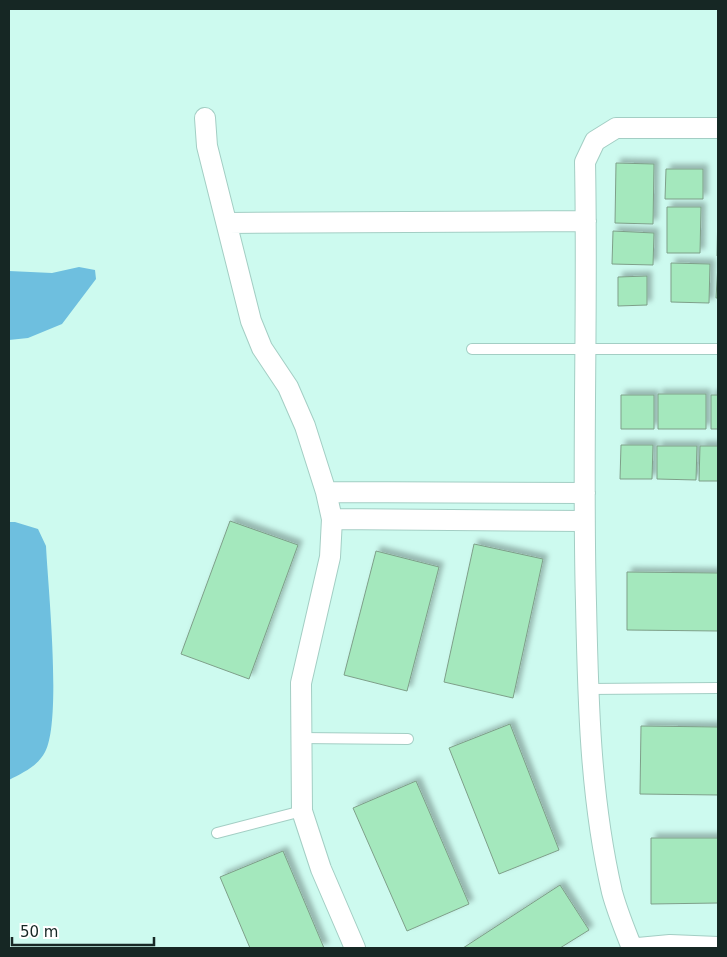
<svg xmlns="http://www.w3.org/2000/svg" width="727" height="957" viewBox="0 0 727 957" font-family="'DejaVu Sans',sans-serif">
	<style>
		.water { fill: #6ebfdf }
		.building { fill: #a4e8bd; stroke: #7e9f89; filter: url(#shadow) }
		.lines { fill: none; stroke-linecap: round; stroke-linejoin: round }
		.service-casing { stroke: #a3cec4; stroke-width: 12 }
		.minor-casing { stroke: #a3cec4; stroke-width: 22 }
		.service { stroke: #fff; stroke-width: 10 }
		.minor { stroke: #fff; stroke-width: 20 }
	</style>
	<defs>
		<filter id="shadow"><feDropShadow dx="4.5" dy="-4.5" stdDeviation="2.5" flood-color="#0004"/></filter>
	</defs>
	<rect width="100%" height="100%" fill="#cdfaef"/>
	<path class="water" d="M79,267L95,270L96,279L62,324L28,338L9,340V271L52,273Z
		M9,522H15L38,529L46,546C48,587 62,721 45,752C37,767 22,773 9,780Z"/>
	<path class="building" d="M616,163L654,164L653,224L615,223Z
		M666,169H703V199H665Z
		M667,207H701L700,253H667Z
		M718,207V256H717Z
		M613,231L654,233L653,265L612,264Z
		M671,263L710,264L709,303L671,302Z
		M718,263V298H716Z
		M647,276V305L618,306V277Z
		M658,394H706V429H658Z
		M621,395H654V429H621Z
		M711,395H718V429H711Z
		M621,445H653L652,479H620Z
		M657,446H697L696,480L657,479Z
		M700,446H718V481H699Z
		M230,521L298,545L249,679L181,654Z
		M474,544L543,559L513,698L444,682Z
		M376,551L439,567L407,691L344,675Z
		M627,572L718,573V631L627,630Z
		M510,724L559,850L499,874L449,748Z
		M641,726L718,727V795L640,794Z
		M416,781L469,904L407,931L353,808Z
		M651,838H718V903L651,904Z
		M283,851L324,948H250L220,877Z
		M560,885L589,930L560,948H463Z"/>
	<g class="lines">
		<g class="service-casing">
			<path id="service" d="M472,349H718
				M588,689L718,688
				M300,738L408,739
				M217,833L302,811"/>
		</g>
		<g class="minor-casing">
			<path id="minor" d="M205,118L207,146L251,321L262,348L288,387L305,426L326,492L332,519L330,557L301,683L302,811L321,869L355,948
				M228,223L586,221
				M326,492L585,493
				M332,519L584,521
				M632,948C625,930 617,911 612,892C590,797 588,700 586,603C582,456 588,309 585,162L595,141L616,128H718
				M638,948L670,945L718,947"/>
		</g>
		<use href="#service" class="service"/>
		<use href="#minor" class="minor"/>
	</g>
	<rect width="727" height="957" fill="none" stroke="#162724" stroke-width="20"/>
	<path d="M12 937v8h142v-8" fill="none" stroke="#162724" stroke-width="2.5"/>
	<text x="20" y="937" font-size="15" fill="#162724" stroke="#ffffff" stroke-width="4" paint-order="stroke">50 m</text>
</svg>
